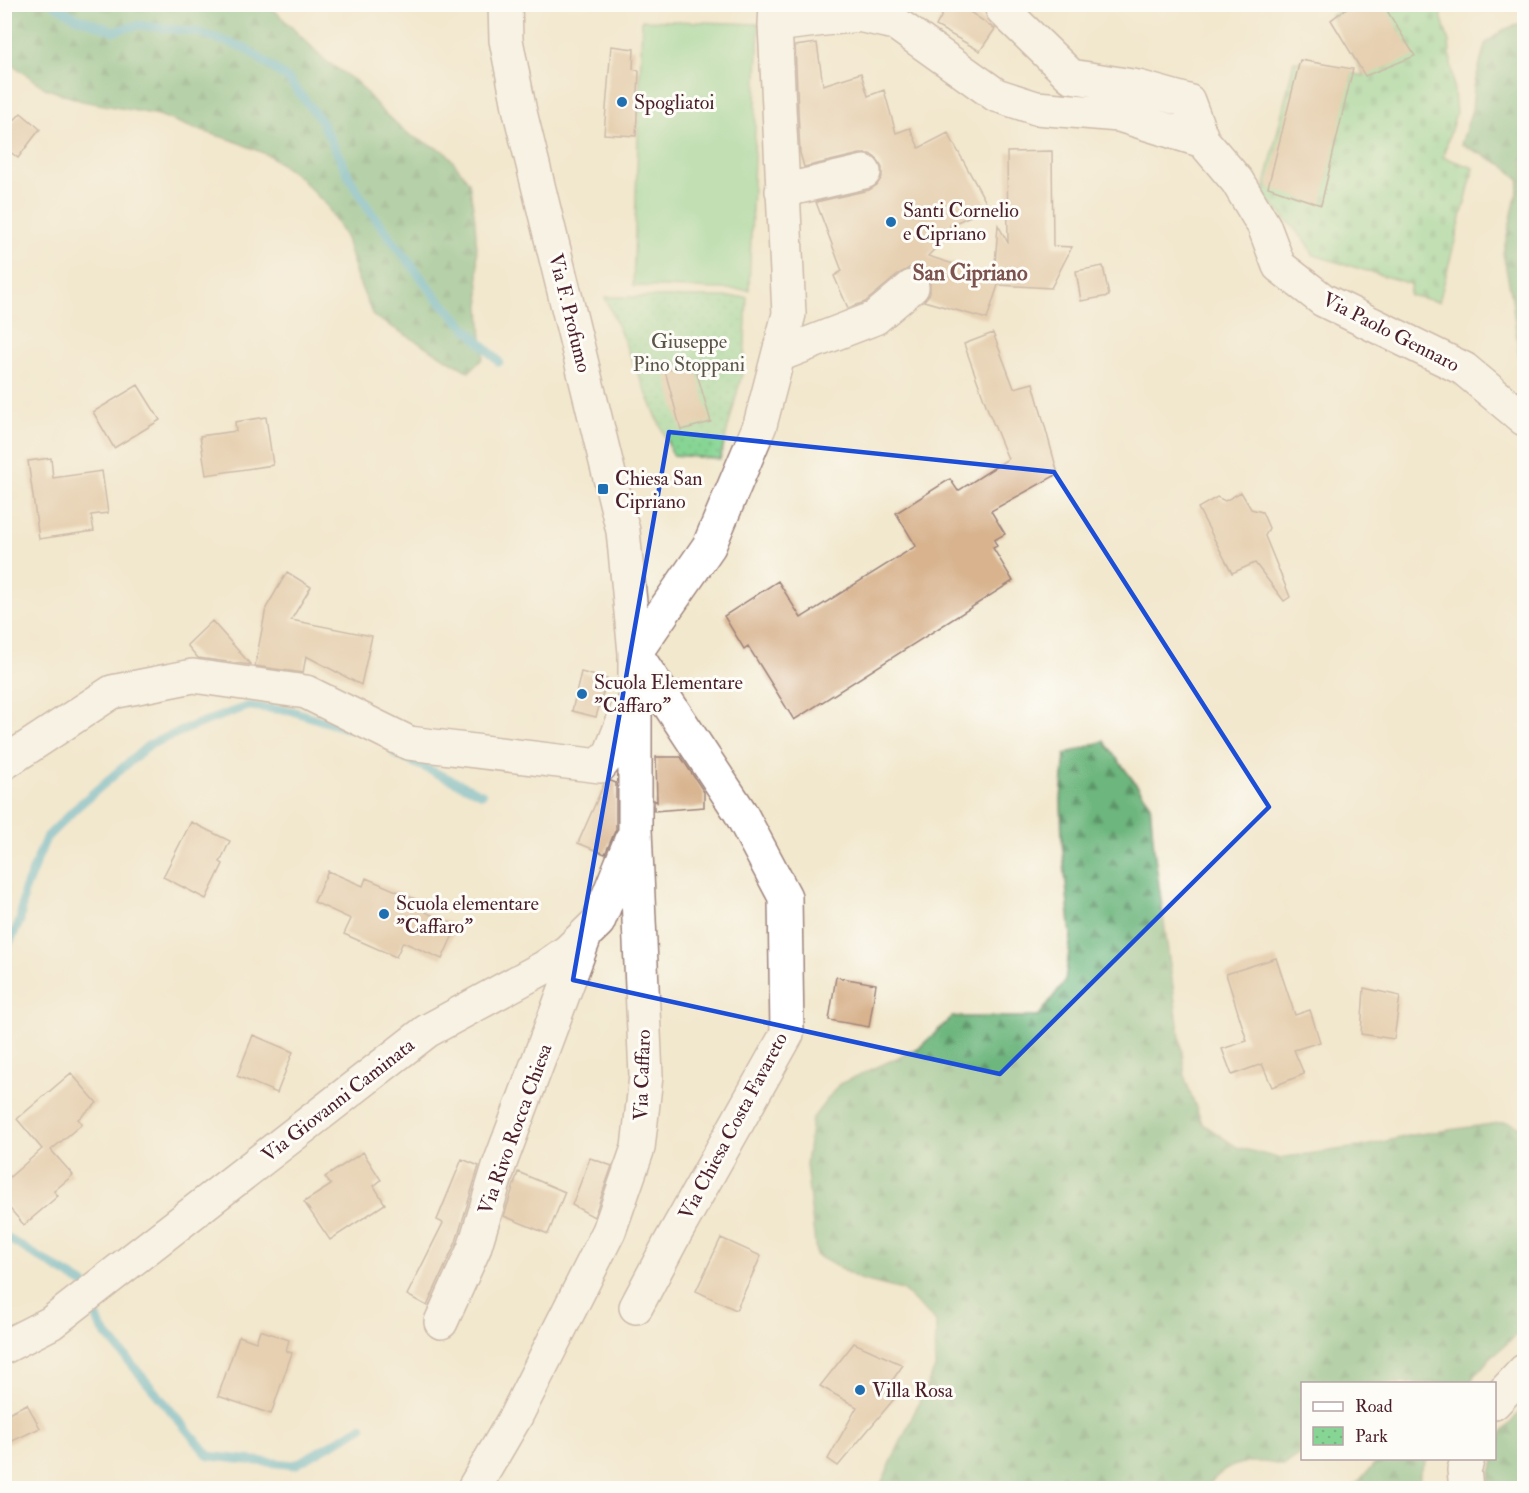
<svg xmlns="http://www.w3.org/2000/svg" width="1529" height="1493" viewBox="0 0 1529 1493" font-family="'IM FELL Double Pica',serif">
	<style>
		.forest { fill: url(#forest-firs); stroke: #5c6a54; stroke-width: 1.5 }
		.cemetery { fill: url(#cemetery-stones); stroke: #687a60; stroke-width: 1.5 }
		.park { fill: url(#park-dots); stroke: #687a60; stroke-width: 1.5 }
		.pitch { fill: #87d594; stroke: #687a60; stroke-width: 1.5 }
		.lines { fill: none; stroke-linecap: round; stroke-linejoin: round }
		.stream { stroke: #48adc8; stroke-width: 9 }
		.building { fill: #d8b38e }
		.minor-casing { stroke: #9e847c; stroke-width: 36 }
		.minor { stroke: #fff; stroke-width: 33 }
		.marked { fill: none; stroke: #1d4ed8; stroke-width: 4.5; stroke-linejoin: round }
		.poi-dot { fill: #1f6fb2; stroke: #fdfcf7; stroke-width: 2 }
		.labels { text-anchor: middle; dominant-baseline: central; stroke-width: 6; stroke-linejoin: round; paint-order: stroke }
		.poi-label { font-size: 20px; fill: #4a1f2b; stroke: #fdfcf7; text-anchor: start }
		.street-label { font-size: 20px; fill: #4a1f2b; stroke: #fdfcf7 }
		.park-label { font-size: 20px; fill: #5c564a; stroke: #fdfcf7 }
		.quarter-label { font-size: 22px; font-weight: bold; fill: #7c534e; stroke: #fdfcf7 }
	</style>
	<defs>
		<pattern id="forest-firs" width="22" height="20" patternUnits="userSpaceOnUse" patternTransform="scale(1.5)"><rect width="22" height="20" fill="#6db67e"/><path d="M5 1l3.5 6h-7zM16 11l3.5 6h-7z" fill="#5c9367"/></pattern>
		<pattern id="cemetery-stones" width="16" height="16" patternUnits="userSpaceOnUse" patternTransform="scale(1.5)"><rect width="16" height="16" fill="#87d594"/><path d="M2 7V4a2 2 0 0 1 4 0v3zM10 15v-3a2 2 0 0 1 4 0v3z" fill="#76b680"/></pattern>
		<pattern id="park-dots" width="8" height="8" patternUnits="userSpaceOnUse" patternTransform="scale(1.5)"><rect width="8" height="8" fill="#87d594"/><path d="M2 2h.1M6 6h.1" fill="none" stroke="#76b680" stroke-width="1.8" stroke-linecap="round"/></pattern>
	</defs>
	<rect width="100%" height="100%" fill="#fdfcf7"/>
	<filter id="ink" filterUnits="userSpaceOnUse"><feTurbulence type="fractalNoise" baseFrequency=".0167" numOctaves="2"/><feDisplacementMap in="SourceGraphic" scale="12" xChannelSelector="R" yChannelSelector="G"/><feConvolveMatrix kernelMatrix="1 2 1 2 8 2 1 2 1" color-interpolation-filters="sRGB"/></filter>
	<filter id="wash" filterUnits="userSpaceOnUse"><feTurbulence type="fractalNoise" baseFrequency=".008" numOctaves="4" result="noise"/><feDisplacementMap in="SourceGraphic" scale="24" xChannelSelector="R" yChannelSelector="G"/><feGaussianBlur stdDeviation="1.35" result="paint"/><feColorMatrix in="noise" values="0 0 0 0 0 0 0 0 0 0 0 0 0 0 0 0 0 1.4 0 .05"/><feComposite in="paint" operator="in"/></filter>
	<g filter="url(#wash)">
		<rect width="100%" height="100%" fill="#f2e8ce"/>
		<path class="forest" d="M263,4L272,8L326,61L357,82L382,111L411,136L446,152L469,182L475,219L483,358L469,372L373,316L356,275L346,239L327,206L300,178L268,155L232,140L195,129L158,115L82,101L45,88L5,59V5Z
			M1524,22V21V373L1521,370L1512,299L1503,253L1520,180L1503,165L1461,144L1472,109L1474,87L1485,44L1503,30Z
			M1104,741L1150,803L1154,849L1186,1081L1202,1123L1237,1147L1278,1158L1365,1146L1412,1135L1506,1122L1524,1128V1329L1490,1358L1469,1383L1302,1384V1452L1284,1466C1252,1457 1227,1461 1206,1488H879L935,1368L936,1322L902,1290L859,1279L816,1255L806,1164L812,1119L839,1084L919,1048L952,1017H1038L1065,981L1071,936L1062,842L1061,799L1065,754Z
			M1524,1407V1488H1490L1489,1479L1502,1433Z
			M1377,1459H1428L1420,1473L1419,1488H1352L1372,1467Z"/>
		<path class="cemetery" d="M1351,5H1438L1449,42L1456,113L1443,157L1474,168L1439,302L1409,295L1411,284L1313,255L1308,244L1263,194L1294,61L1364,76L1331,15Z"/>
		<path class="park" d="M605,297H747L744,366L720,459L673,455Z"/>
		<path class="pitch" d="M642,20L759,24L749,290L633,286Z"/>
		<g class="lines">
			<path class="stream" d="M53,4L75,17L114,31L138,25L197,32L245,48L288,79L320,119L354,186L370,211L436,297L499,362
				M395,754L482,794
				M4,953L20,921L24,892L46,838L77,807L149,745L198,724L249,706L292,711L345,728
				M4,1236L85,1285L101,1328L209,1456L295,1465L362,1427"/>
		</g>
		<g id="blocks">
			<path class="building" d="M948,4H958L995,29L980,51L936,26Z
				M1352,4H1383L1415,56L1365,76L1331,20Z
				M817,43L823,85L861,73L868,96L884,90L896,133L910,128L919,148L948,133L989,208L950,225V233L928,256L994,277L998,225L1008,243L1007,152L1052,151L1053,246L1072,247L1051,288L998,285L987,319L924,301L930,293V283L926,275L919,270L909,268L900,273L865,302L848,308L834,276L842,271L816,202L869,190L877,185L882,177V168L877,159L870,154H860L804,167L800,153L795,46Z
				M611,46L634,49L633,69L639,71L636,136L604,134Z
				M1300,60L1353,69L1321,205L1268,187Z
				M21,113L40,129L18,158L4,147V131Z
				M1103,266L1109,296L1081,301L1076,271Z
				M993,333L1014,388L1033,383L1058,474L991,511L1005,534L994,540L997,546L993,548L1013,581L794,720L748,646L744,649L724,616L778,581L801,618L916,546L896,513L950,479L958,491L1008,459L989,413L964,344Z
				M694,363L711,422L681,430L665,371Z
				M138,385L160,420L114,448L93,412Z
				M266,417L273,465L206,475L200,436L236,431L235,422Z
				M51,458L53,478L102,471L108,513L91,515L94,531L39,539L28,461Z
				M1241,492L1251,509L1262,512L1269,528L1265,536L1290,597L1284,601L1255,563L1232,573L1198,508L1217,497L1225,501Z
				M287,572L311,587L291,620L372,636L361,685L306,656L303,673L255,666L266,608Z
				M212,621L251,665L198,658L187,645Z
				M581,672L607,679L596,717L572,711Z
				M656,757H681L704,792V807L654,811V800L657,802Z
				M611,781L616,783V829L605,854L578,843L604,784Z
				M191,822L230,841L220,862L223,864L206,899L163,877Z
				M328,871L363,886L366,878L420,901L416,908L457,926L442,959L403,942L396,957L344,934L351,919L314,902Z
				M1276,958L1295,1015L1310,1010L1320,1042L1294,1050L1304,1074L1272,1087L1262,1064L1232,1075L1222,1049L1247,1041L1226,974Z
				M836,977L876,984L869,1027L829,1020Z
				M1364,988L1400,996L1394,1039L1361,1034Z
				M253,1035L293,1052L277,1093L237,1076Z
				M71,1073L97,1103L78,1119L82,1124L51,1150L73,1175L54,1191L58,1196L24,1225L4,1202V1182L42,1149L17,1119Z
				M363,1152L381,1180L374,1186L385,1204L330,1240L304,1202L331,1185L325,1177Z
				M590,1158L612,1166L594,1217L572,1205Z
				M462,1159L479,1166L456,1242L427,1306L407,1295L443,1223L437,1220Z
				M518,1172L565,1192L548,1234L504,1216Z
				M721,1238L761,1256L736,1310L696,1291Z
				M260,1330L289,1340L286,1351L292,1353L271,1414L218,1396L239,1336L256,1342Z
				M854,1343L903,1365L887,1388L899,1393L838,1466L828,1459L857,1407L820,1386Z
				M27,1404L40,1428L4,1445V1415Z"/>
		</g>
	</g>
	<g filter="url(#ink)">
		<use href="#blocks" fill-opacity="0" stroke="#9e847c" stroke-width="1.5"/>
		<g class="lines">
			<g class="minor-casing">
				<path id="minor" d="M1001,4L1002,9L1071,76L1138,87L1188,101L1203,141
					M775,25L858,15L895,23L996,95L1036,108L1119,115L1203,141L1237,181L1264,226L1279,266L1323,300L1464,369L1524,419
					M782,191L864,172
					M779,355L875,318L912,287
					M4,763L112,692L193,676L306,692L409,743L600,766L611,752L627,711
					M636,1307L671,1241L787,1034L785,897L740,812L635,653L709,546L760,425L789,314L775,25L776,4
					M441,1322L474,1249L499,1166L585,936
					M4,1347L51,1323L427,1031L545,967L568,951L598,922L631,840
					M1494,1403L1524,1371
					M474,1488L516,1416L609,1231L638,1148L646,1076L635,830V653L623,531L520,112L506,40L505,4
					M1466,1488L1464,1470L1468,1458"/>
			</g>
			<use href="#minor" class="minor"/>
		</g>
	</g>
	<path d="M0 0H1529V1493H0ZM669,432L1054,472L1269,807L1000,1074L573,980Z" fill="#f2e8ce" fill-opacity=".55" fill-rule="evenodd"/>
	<path class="marked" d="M669,432L1054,472L1269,807L1000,1074L573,980Z"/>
	<g class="poi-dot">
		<circle cx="622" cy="102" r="6"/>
		<circle cx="891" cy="222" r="6"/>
		<rect x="597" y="483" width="12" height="12" rx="3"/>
		<circle cx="582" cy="694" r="6"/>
		<circle cx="384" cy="914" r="6"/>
		<circle cx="860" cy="1390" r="6"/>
	</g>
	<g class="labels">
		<g class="poi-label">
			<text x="634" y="102">Spogliatoi</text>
			<text x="903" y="210">Santi Cornelio<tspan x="903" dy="23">e Cipriano</tspan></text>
			<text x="615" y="478">Chiesa San<tspan x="615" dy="23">Cipriano</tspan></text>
			<text x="594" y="682">Scuola Elementare<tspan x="594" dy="23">"Caffaro"</tspan></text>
			<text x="396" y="903">Scuola elementare<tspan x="396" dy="23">"Caffaro"</tspan></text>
			<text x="872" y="1390">Villa Rosa</text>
		</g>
		<g class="street-label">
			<text transform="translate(570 313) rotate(76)">Via F. Profumo</text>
			<text transform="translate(1391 332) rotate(27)">Via Paolo Gennaro</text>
			<text transform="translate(642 1075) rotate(-88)">Via Caffaro</text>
			<text transform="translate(338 1100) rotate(-38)">Via Giovanni Caminata</text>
			<text transform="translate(733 1126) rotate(-62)">Via Chiesa Costa Favareto</text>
			<text transform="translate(515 1129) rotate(-70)">Via Rivo Rocca Chiesa</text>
		</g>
		<g class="park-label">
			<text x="689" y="341">Giuseppe<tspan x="689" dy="23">Pino Stoppani</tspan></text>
		</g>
		<g class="quarter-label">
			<text x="970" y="273">San Cipriano</text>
		</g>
	</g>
	<rect width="1529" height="1493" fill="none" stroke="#fdfcf7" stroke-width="24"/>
	<rect x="1301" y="1382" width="195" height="78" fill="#fdfcf7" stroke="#b5a4a5" stroke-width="1.5"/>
	<rect x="1313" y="1402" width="30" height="9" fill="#ffffff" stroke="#b5a4a5" stroke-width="1.5"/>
	<text x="1355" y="1412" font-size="18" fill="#4a1f2b">Road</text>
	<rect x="1313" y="1427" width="30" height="18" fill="url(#park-dots)" stroke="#b5a4a5" stroke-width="1.5"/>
	<text x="1355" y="1442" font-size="18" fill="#4a1f2b">Park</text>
</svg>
